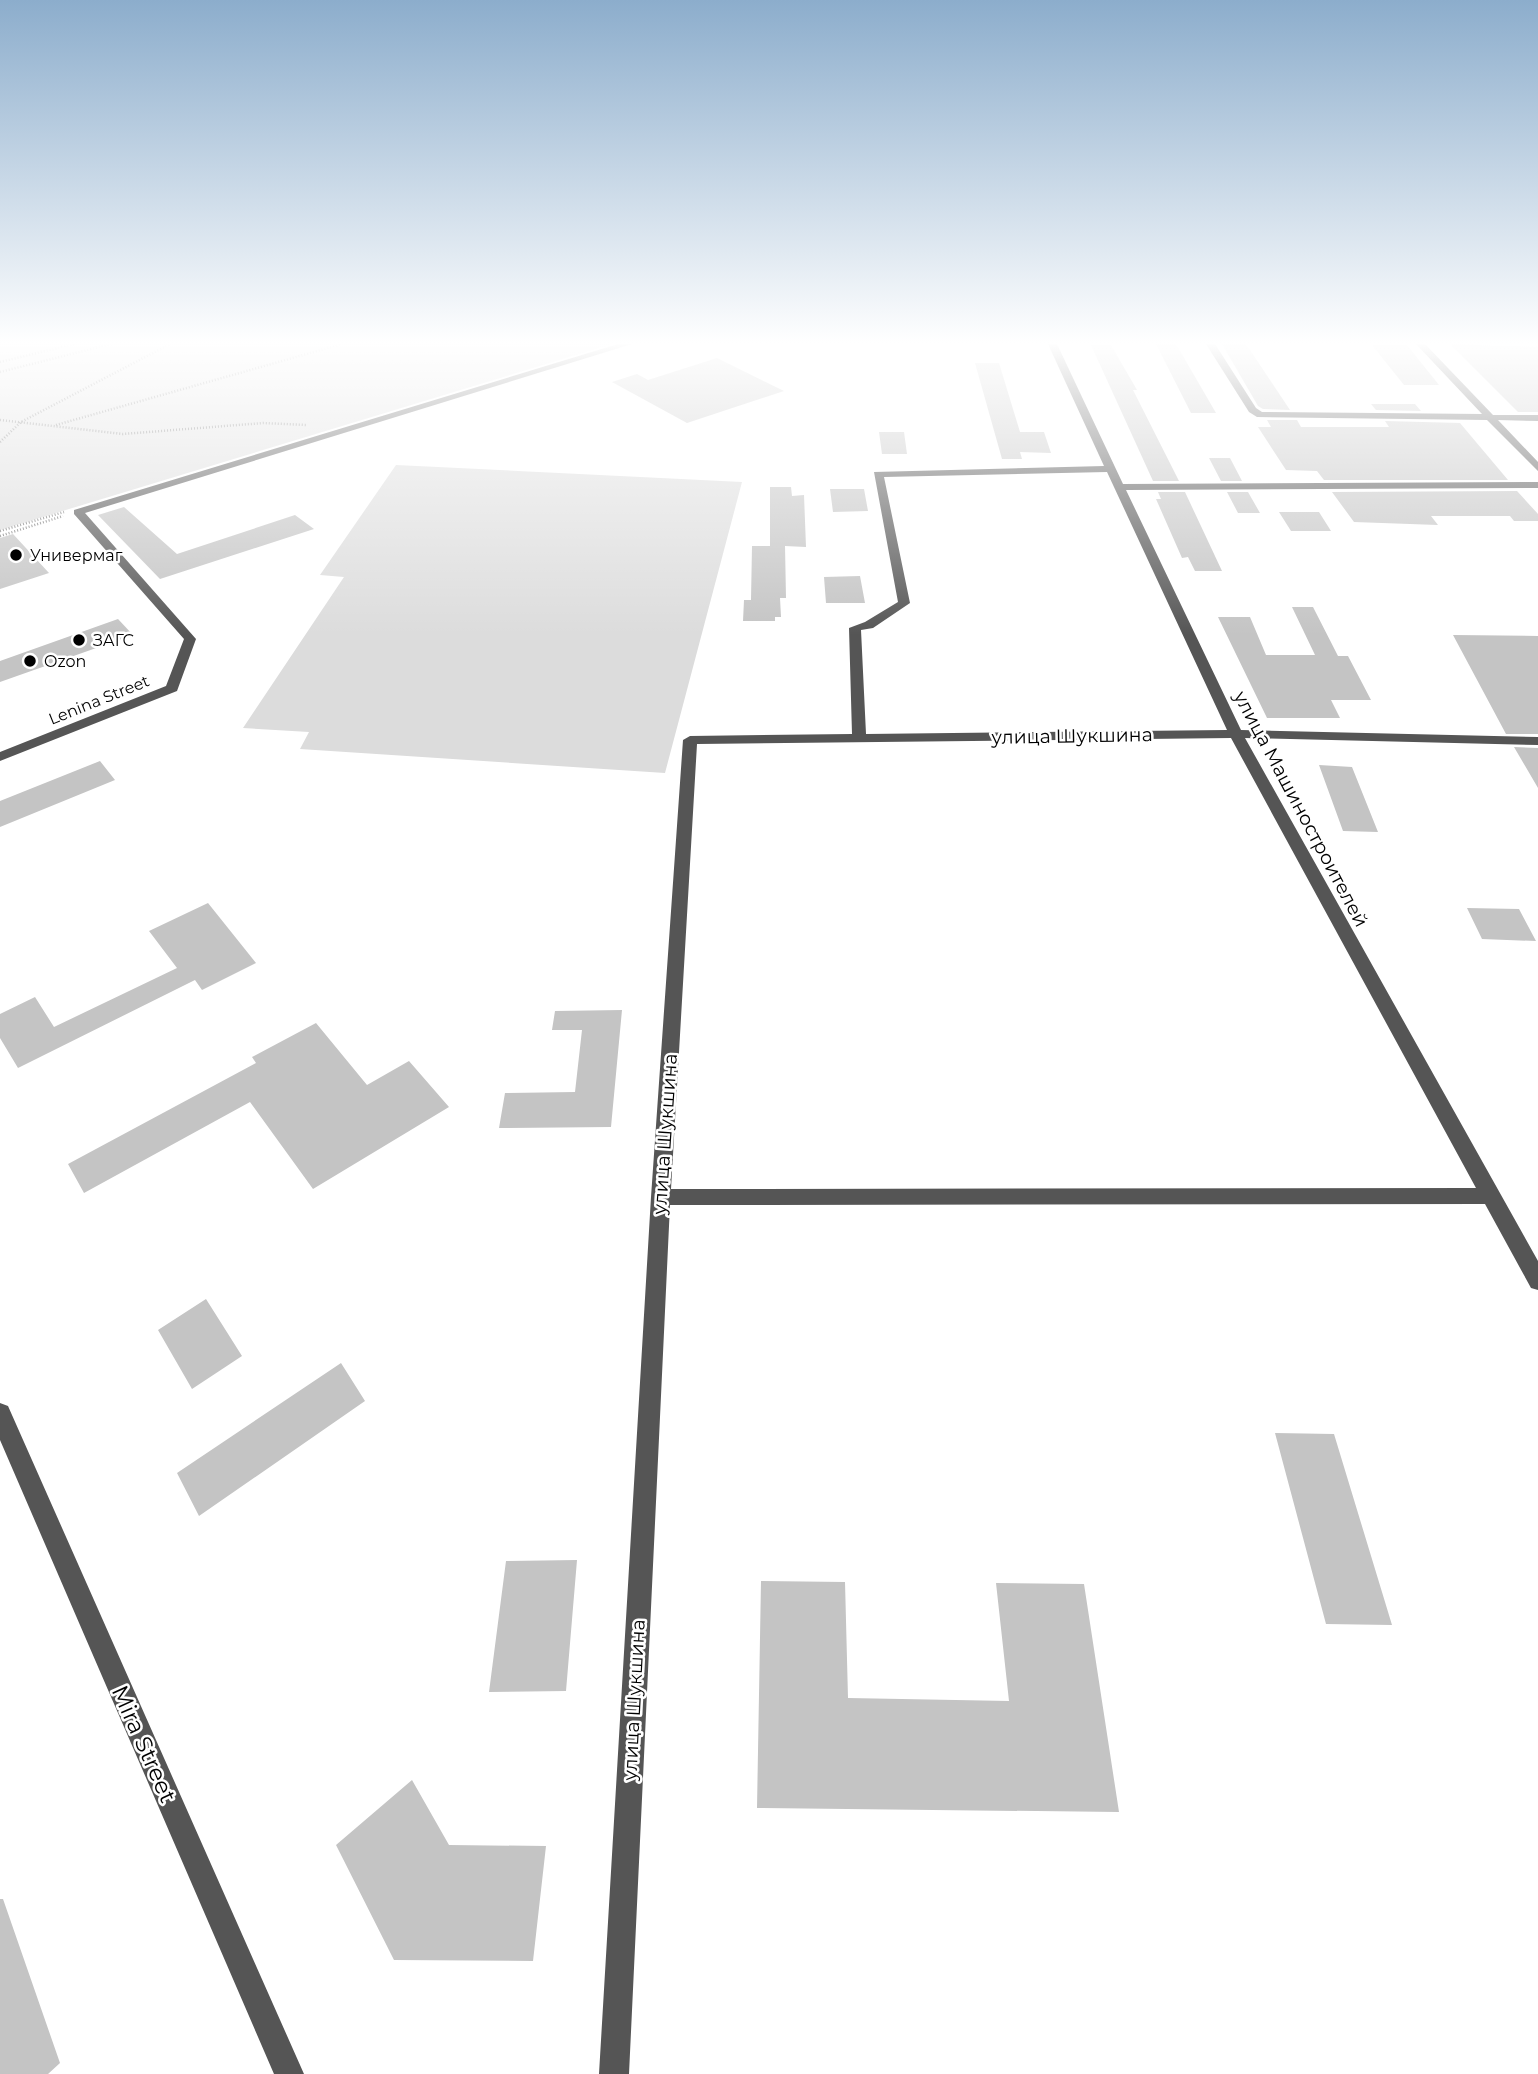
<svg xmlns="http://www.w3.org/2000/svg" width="1538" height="2074" viewBox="0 0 1538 2074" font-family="Montserrat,sans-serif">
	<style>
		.green { fill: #dcdcdc }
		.building { fill: #c4c4c4 }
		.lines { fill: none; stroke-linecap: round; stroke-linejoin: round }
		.path { stroke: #777; stroke-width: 2.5; stroke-dasharray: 1 2; stroke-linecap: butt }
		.minor { fill: #555; fill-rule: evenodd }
		.poi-dot { fill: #000; stroke: #fff; stroke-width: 2.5 }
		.labels { text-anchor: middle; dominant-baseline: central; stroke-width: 5; stroke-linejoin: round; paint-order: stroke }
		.far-poi-label { font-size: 16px; fill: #000; stroke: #fff; text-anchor: start }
		.far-street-label { font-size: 16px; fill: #000; stroke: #fff }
		.street-label { font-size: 19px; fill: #000; stroke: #fff }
		.near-street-label { font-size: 23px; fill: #000; stroke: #fff }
	</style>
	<rect width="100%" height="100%" fill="#fff"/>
	<path class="green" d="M0,344H612L0,530Z
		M396,465L742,482L665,773L300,749L309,732L243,728L344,577L320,575Z"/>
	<path class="building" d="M1156,344H1176L1216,413H1191Z
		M1222,344H1246L1290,410L1263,409L1258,406Z
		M1450,344L1538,347V412H1518Z
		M1091,345H1111L1137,390H1133L1179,481H1153Z
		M1372,345H1407L1439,385H1404Z
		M717,358L784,391L687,423L612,382L637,374L648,380Z
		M975,363H999L1020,432H1044L1051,453L1020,452L1022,459H1002Z
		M1371,404H1415L1421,411L1376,410Z
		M1267,420H1297L1301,427H1389L1385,421L1460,423L1508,480H1324L1317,471L1286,470L1258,427H1271Z
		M879,432H904L907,454H882Z
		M1209,458H1230L1242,481H1221Z
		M770,487H791L792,496L804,495L806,547L785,546L786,598H780L781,617H775V621H743L744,600H751L752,546H770Z
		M830,489H864L868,511L833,512Z
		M1517,491L1538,514V521H1514L1510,516H1431L1438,525L1354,522L1332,492Z
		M1158,492H1185L1222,571H1195L1188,557L1182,558L1156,499H1161Z
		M1227,492H1248L1260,513H1238Z
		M124,507L177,554L295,515L314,529L160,579L98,515Z
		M1279,512H1319L1331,531H1291Z
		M13,534L49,573L0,589V538Z
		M860,576L865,603H826L824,577Z
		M1292,607H1313L1338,656H1348L1371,700H1331L1340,718H1267L1218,617H1250L1266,655H1315Z
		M118,619L133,635L0,682V661Z
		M1453,635L1538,636V734H1506Z
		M1514,747L1538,748V788Z
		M100,761L115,780L0,827V801Z
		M1319,765L1352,767L1378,832L1343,831Z
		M208,903L256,963L202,990L195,980L18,1068L0,1038V1014L35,997L54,1027L177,968L149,931Z
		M1467,908L1519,909L1536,941L1482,939Z
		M622,1010L611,1127L499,1128L505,1093L575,1092L582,1030H552L555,1011Z
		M316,1023L367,1085L409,1061L449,1107L313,1189L250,1102L84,1193L68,1164L256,1063L252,1057Z
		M206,1299L242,1356L192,1389L158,1330Z
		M341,1363L365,1401L199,1516L177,1473Z
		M1275,1433L1334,1434L1392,1625L1326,1624Z
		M577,1560L566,1691L489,1692L506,1561Z
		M761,1581L845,1582L848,1698L1009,1701L996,1583L1084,1584L1119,1812L757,1808Z
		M412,1780L449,1845L546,1846L533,1961L394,1960L336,1845Z
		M0,1899H3L60,2063L48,2074H0Z"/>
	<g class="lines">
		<path class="path" d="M0,362L74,344
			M0,372L111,344
			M0,420L123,434L263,423L307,425
			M56,425L342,344
			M0,442L21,422L170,344
			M0,531L64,512
			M0,536L63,516"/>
		<path class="minor" d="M618,344H632L85,513L196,639L177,691L0,761V752L166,686L184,639L74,514V510Z
			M1048,344H1057L1123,484L1538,482V488L1126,490L1241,730L1538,737V745L1245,738L1538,1261V1290L1531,1288L1485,1204L670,1205L629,2074H599L651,1197L683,740L690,736L852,734L849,628L865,622L898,602L874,472L1104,466ZM1107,472L1227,730L866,734L861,630L873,628L910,603L884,477ZM1231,738L1476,1188L671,1189L697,744Z
			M1206,344H1215L1256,408L1262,412L1482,414L1416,344H1425L1493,415H1538V421L1498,420L1538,462V471L1487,420L1257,417L1249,412Z
			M0,1403L8,1406L304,2074H274L0,1440Z"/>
	</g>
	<linearGradient id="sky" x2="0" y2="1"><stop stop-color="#8cadcc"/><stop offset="0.54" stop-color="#fff"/><stop offset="1" stop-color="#fff" stop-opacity="0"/></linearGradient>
	<rect width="1538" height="635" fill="url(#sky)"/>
	<g class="poi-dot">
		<circle cx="16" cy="555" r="7"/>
		<circle cx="79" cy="640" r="7"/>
		<circle cx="30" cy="661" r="7"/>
	</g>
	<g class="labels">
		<g class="far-poi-label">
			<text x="30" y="555">Универмаг</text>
			<text x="93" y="640">ЗАГС</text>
			<text x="44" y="661">Ozon</text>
		</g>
		<g class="far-street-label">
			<text transform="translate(99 700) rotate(-22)">Lenina Street</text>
		</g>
		<g class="street-label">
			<text transform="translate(1072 736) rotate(-1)">улица Шукшина</text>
			<text transform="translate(1301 809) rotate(62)">улица Машиностроителей</text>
			<text transform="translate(665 1134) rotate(-86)">улица Шукшина</text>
			<text transform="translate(634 1700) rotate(-87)">улица Шукшина</text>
		</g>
		<g class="near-street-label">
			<text transform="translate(144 1744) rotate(66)">Mira Street</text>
		</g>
	</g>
</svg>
